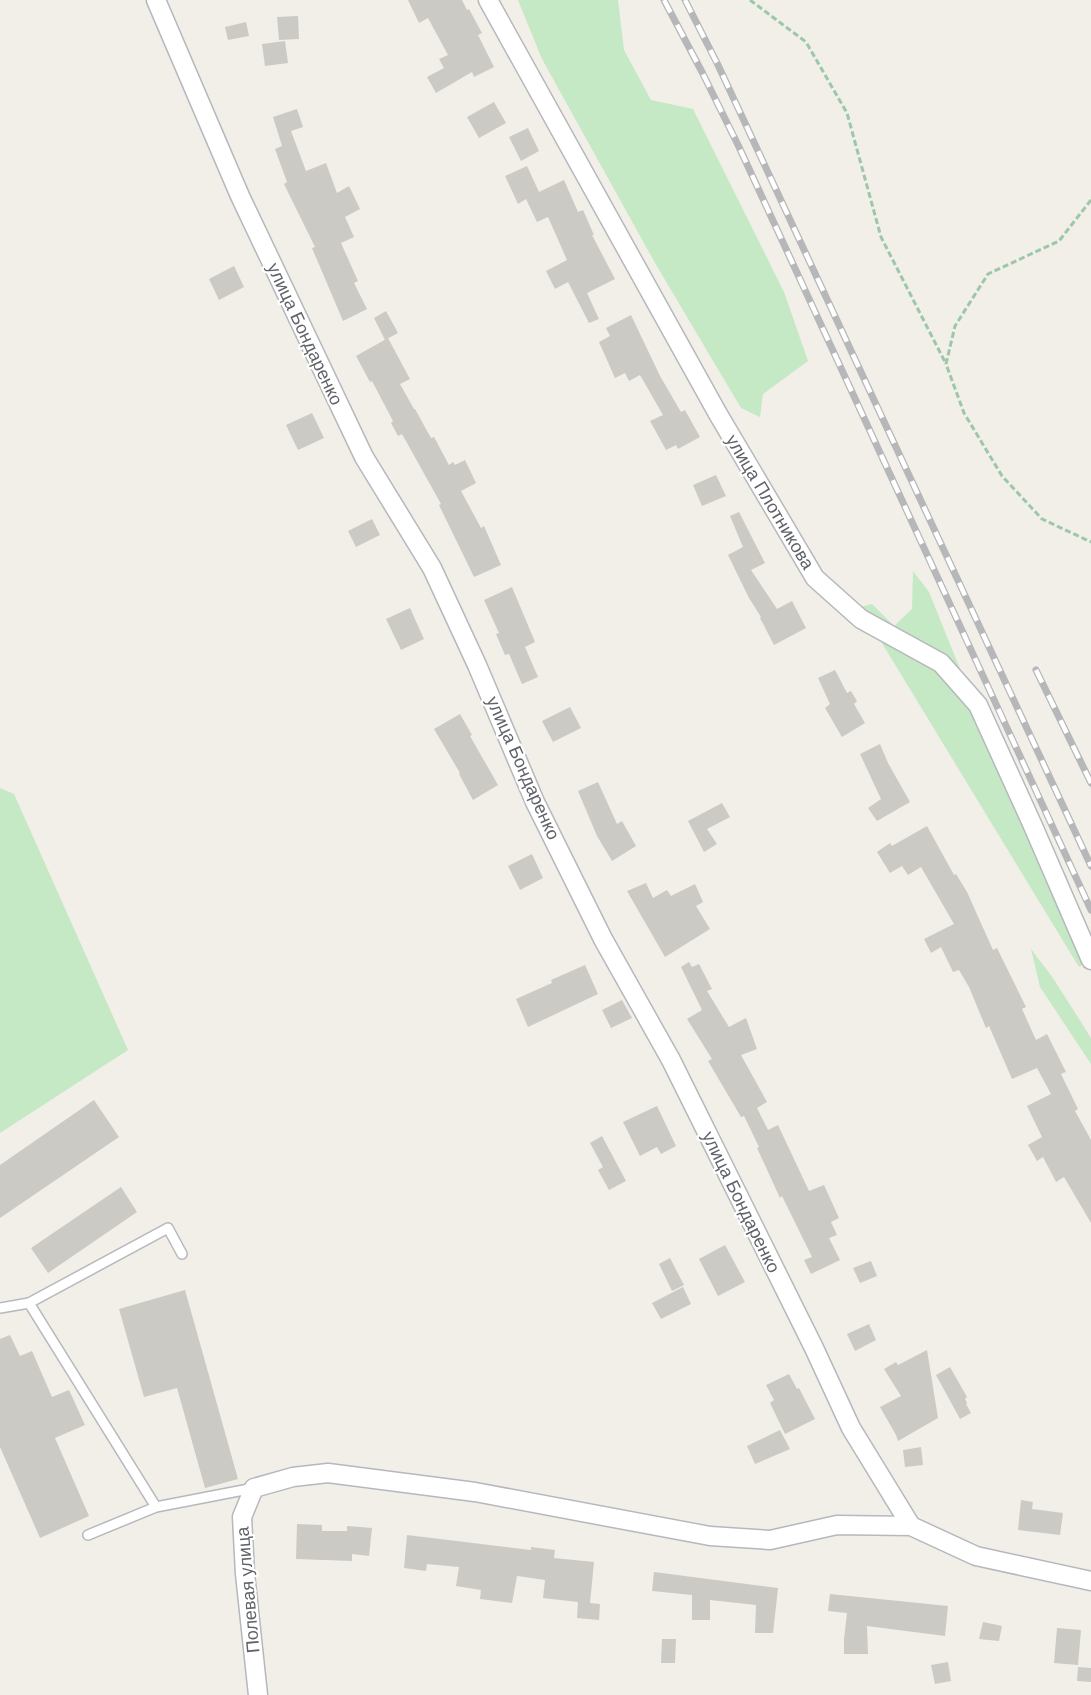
<svg xmlns="http://www.w3.org/2000/svg" width="1091" height="1695" viewBox="0 0 1091 1695" font-family="Arial,sans-serif">
	<style>
		.green { fill: #c5e8c5 }
		.building { fill: #cccac5 }
		.lines { fill: none; stroke-linecap: round; stroke-linejoin: round }
		.lane-casing { stroke: #b5b8bc; stroke-width: 12 }
		.street-casing { stroke: #b5b8bc; stroke-width: 21 }
		.path { stroke: #9cc7a9; stroke-width: 3; stroke-dasharray: 6 3; stroke-linecap: butt }
		.lane { stroke: #fff; stroke-width: 9 }
		.street { stroke: #fff; stroke-width: 18 }
		.rail-casing { stroke: #b6b7b8; stroke-width: 7 }
		.rail { stroke: #fff; stroke-width: 4.5; stroke-dasharray: 14; stroke-linecap: butt }
		.labels { text-anchor: middle; dominant-baseline: central; stroke-width: 4.5; stroke-linejoin: round; paint-order: stroke }
		.street-label { font-size: 18px; fill: #5f6368; stroke: #fff }
	</style>
	<rect width="100%" height="100%" fill="#f1efe8"/>
	<path class="green" d="M518,0H618L624,50L651,100L693,109L784,292L808,361L763,394L760,417L741,408L655,263L542,59Z
		M913,571L929,592L960,669L994,725L1022,802L1066,875L1091,945V959L1079,967L860,607L872,604L894,626L912,609Z
		M0,788L14,794L128,1050L0,1133Z
		M1031,949L1053,978L1091,1038V1064L1040,987Z"/>
	<path class="building" d="M408,0H462L467,10L469,9L482,33L478,35L494,67L474,77L472,72L436,93L427,77L444,68L439,59L448,55L428,18L419,23Z
		M298,16L299,39L279,40L277,17Z
		M246,22L249,36L228,40L225,27Z
		M285,41L288,63L265,66L262,44Z
		M494,102L506,123L479,138L467,117Z
		M297,109L303,127L291,131L306,171L326,163L337,193L349,186L360,209L345,217L354,237L341,243L358,281L354,283L367,309L343,321L312,248L315,247L284,184L287,182L275,149L282,146L273,117Z
		M528,128L539,151L521,161L509,137Z
		M527,166L539,192L564,180L578,212L583,210L594,235H592L615,279L587,293L599,319L589,323L568,282L555,289L546,271L567,260L548,217L537,222L526,199L518,204L505,176Z
		M234,266L244,287L219,300L209,279Z
		M386,311L398,333L385,340L374,318Z
		M631,315L660,376L681,412L685,410L700,437L678,449L676,445L666,450L650,421L663,415L640,375L629,381L625,373L615,378L599,342L610,336L606,328Z
		M388,338L410,379L400,384L414,409H415L431,438L434,437L449,465L453,462L455,465L465,460L476,483L461,491L481,528L484,526L501,565L474,577L439,505L441,504L402,434L398,436L391,423L393,421L372,381L370,382L356,356Z
		M312,413L324,438L298,450L286,425Z
		M716,475L726,496L702,506L693,485Z
		M739,512L765,563L751,570L777,609L792,601L806,628L774,645L760,618L761,617L749,598L728,555L743,547L730,516Z
		M372,519L380,535L356,547L348,531Z
		M512,587L535,642L525,647L538,677L522,684L509,654L505,655L496,634L499,633L484,600Z
		M410,608L424,639L401,650L386,619Z
		M835,670L847,693L851,691L857,701L854,704L865,723L842,737L825,708L830,704L818,678Z
		M570,707L581,728L553,742L542,721Z
		M460,714L472,735L470,736L498,785L473,800L459,774L460,773L434,729Z
		M880,744L888,763L910,802L877,821L868,808L881,799L860,754Z
		M598,782L617,824L622,821L636,846L612,861L597,836L578,791Z
		M722,803L730,817L707,829L717,844L704,852L688,821Z
		M927,826L954,875L956,874L967,892L993,950L997,948L1026,1007L1022,1009L1036,1040L1047,1034L1066,1072L1061,1074L1078,1109L1075,1111L1091,1140V1223L1064,1177L1056,1182L1043,1157L1037,1161L1028,1145L1042,1137L1027,1106L1051,1094L1037,1068L1012,1079L989,1026L986,1028L969,987L959,970L953,972L941,947L931,953L924,939L954,924L921,867L908,875L902,866L890,873L877,852L890,843L892,846Z
		M532,854L543,878L520,890L508,866Z
		M646,883L653,898L667,890L671,896L695,884L703,902L696,906L710,929L665,957L627,891Z
		M689,962L692,967L699,964L712,989L707,991L729,1027L746,1018L757,1049L741,1055L767,1102L757,1108L768,1130L778,1125L809,1191L824,1185L839,1218L831,1222L837,1235L829,1238L840,1260L811,1274L804,1260L812,1257L782,1196L780,1198L757,1148L759,1147L744,1116L741,1117L708,1061L712,1059L687,1019L702,1010L681,967Z
		M585,965L598,994L528,1027L516,999L552,983L551,980Z
		M622,1000L632,1018L611,1028L602,1010Z
		M94,1100L119,1137L0,1218V1165Z
		M657,1106L676,1146L661,1154L657,1147L640,1156L623,1122Z
		M602,1136L626,1181L609,1190L598,1170L603,1167L590,1143Z
		M121,1187L137,1212L48,1273L31,1248Z
		M725,1245L745,1282L718,1296L699,1259Z
		M670,1258L684,1285L672,1291L659,1264Z
		M871,1261L877,1276L860,1283L853,1268Z
		M683,1287L691,1304L661,1319L652,1303Z
		M185,1290L238,1479L205,1488L177,1388L144,1397L119,1309Z
		M869,1324L876,1340L855,1351L847,1334Z
		M10,1335L20,1356L32,1351L52,1397L69,1390L85,1425L55,1438L89,1516L40,1538L0,1447V1339Z
		M927,1350L938,1418L898,1441L896,1435L880,1407L901,1396L884,1369L896,1362L898,1365Z
		M950,1367L967,1397L965,1399L967,1403L966,1404L971,1413L960,1419L936,1375Z
		M789,1374L797,1389L799,1388L815,1419L785,1434L770,1403L774,1400L766,1385Z
		M780,1430L790,1449L755,1464L747,1446Z
		M921,1447L923,1465L905,1467L903,1450Z
		M1021,1500L1033,1502L1032,1509L1063,1513L1060,1535L1018,1530Z
		M297,1524L322,1525V1531H347V1526L372,1528L369,1556L352,1554V1561L296,1559Z
		M407,1535L531,1550V1547L555,1550L554,1558L594,1562L590,1603L600,1604L599,1620L577,1618L578,1602L543,1598L545,1580L517,1576L512,1603L480,1599L481,1590L456,1586L459,1567L427,1564L426,1571L404,1568Z
		M654,1572L778,1588L773,1633H755L756,1605L710,1600V1620H692V1595L652,1591Z
		M830,1594L948,1606L945,1636L867,1626L868,1654H844V1639L847,1613L828,1611Z
		M983,1622L1002,1626L999,1641L979,1639Z
		M1057,1628L1081,1630L1078,1665L1054,1663Z
		M662,1639H676L675,1663H661Z
		M948,1662L951,1681L935,1684L931,1665Z
		M1078,1667L1091,1668V1682L1077,1681Z"/>
	<g class="lines">
		<g class="lane-casing">
			<path id="lane" d="M0,1308L29,1303
				M156,1507L29,1303L168,1228L182,1254
				M88,1535L156,1507L254,1488"/>
		</g>
		<g class="street-casing">
			<path id="street" d="M156,0L240,196L364,457L432,568L477,665L535,802L603,939L671,1060L814,1348L851,1428L911,1526L976,1556L1091,1581
				M488,0L718,414L815,578L861,619L941,663L978,705L1033,826L1091,960
				M258,1695L245,1574L242,1517L254,1488L293,1477L328,1473L475,1492L710,1536L770,1540L837,1525L911,1526"/>
		</g>
		<path class="path" d="M750,0L806,42L847,113L881,237L945,362
			M1091,200L1059,241L988,274L955,326L946,364L964,413L1002,476L1042,519L1091,542"/>
		<use href="#lane" class="lane"/>
		<use href="#street" class="street"/>
		<g class="rail-casing">
			<path id="rail" d="M664,0L702,72L739,147L1091,910
				M685,0L718,65L1091,866
				M1036,670L1091,783"/>
		</g>
		<use href="#rail" class="rail"/>
	</g>
	<g class="labels">
		<g class="street-label">
			<text transform="translate(305 334) rotate(65)">улица Бондаренко</text>
			<text transform="translate(770 502) rotate(59)">улица Плотникова</text>
			<text transform="translate(523 768) rotate(66)">улица Бондаренко</text>
			<text transform="translate(741 1202) rotate(64)">улица Бондаренко</text>
			<text transform="translate(248 1590) rotate(-95)">Полевая улица</text>
		</g>
	</g>
</svg>
